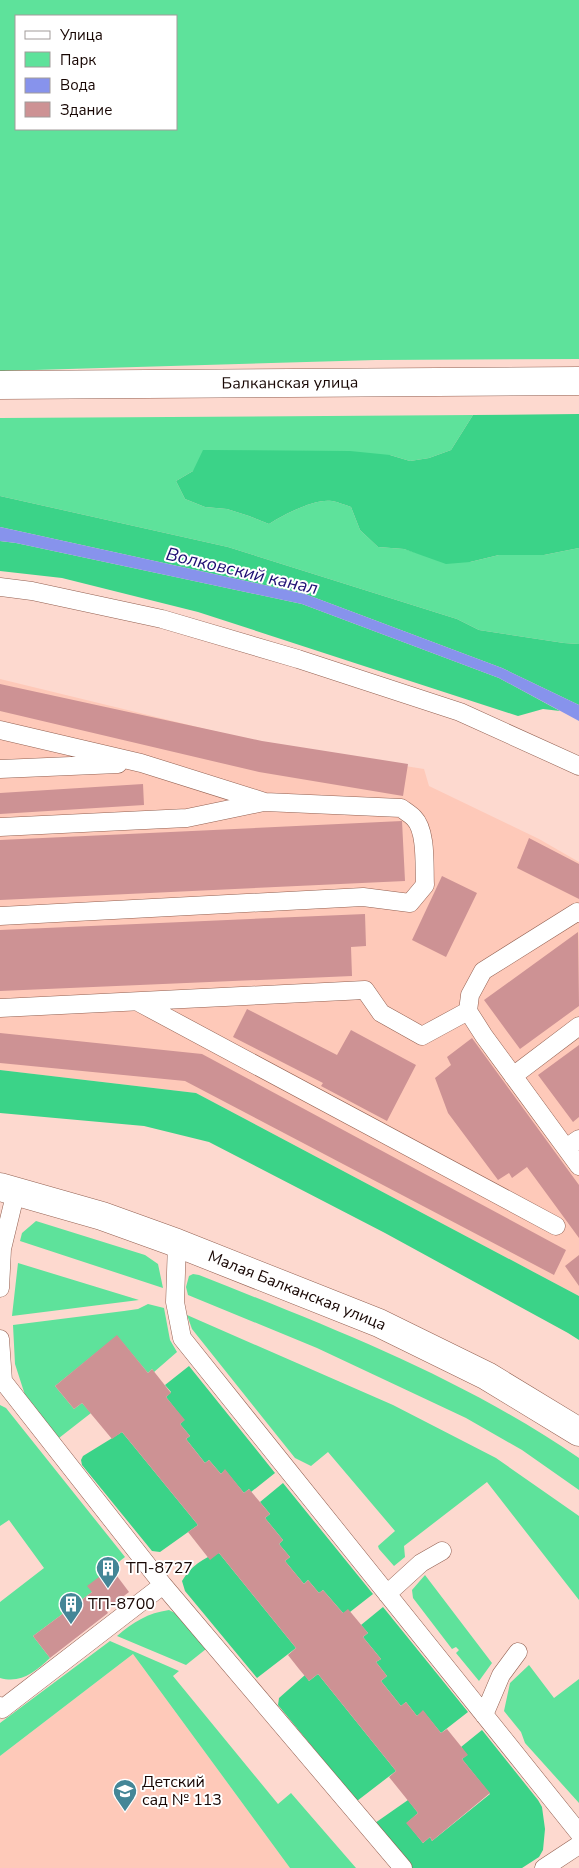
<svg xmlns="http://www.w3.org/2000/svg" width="579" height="1868" viewBox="0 0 579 1868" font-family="'Nunito Sans',sans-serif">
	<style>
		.built { fill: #fec9b9 }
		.green { fill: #5ee29b; fill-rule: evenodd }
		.forest { fill: #3bd388 }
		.water { fill: #8793ec }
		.building { fill: #cd9294 }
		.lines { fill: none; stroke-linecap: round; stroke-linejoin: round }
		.lane-casing { stroke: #936051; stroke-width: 19 }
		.street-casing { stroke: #936051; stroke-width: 29 }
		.lane { stroke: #fff; stroke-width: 18 }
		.street { stroke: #fff; stroke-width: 28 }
		.labels { text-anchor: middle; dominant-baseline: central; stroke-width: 4; stroke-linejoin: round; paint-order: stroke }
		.street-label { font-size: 16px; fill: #170603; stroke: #fff }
		.poi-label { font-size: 16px; fill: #170603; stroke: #fff; text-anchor: start }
		.water-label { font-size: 18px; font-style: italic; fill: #1e0e73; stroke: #fff }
	</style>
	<rect width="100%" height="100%" fill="#fdd9cf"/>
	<path class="built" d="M0,679L267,744L424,769L429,786L539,839L579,862V1296L196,1093L0,1070Z
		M133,1654L290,1868H0V1756Z"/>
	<path class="green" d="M0,0H579V359L376,360L0,371ZM16,16H176V129H16Z
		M473,415L451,450L429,458L410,461L390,455L193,471L176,481L185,499L205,507L227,509L249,516L269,524C283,515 315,498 332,501C338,502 345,505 351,507L360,530L378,547L404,549L424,555L470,562L499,555H544L579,548V644L564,643L479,630L457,619L228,547L0,496V418Z
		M36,1221L145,1255L158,1264L163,1288L20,1241L22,1233Z
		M18,1263L139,1300L12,1316Z
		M193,1274L199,1275C330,1327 463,1378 579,1458V1490L522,1450L466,1418L317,1348L188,1295L186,1287L189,1276Z
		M148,1304L164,1308L170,1340L177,1352L154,1372L152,1369L148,1373L117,1336L55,1386L74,1409L82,1403L91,1413L59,1438L25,1395L15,1364L13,1325L124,1311L138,1309Z
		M187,1315L393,1405L496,1458L579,1516V1600L487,1482L404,1546L405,1557L394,1566L379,1549L378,1546L395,1531L328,1452L311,1466L295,1458L192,1329Z
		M0,1405L6,1408L125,1557L111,1568L92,1592L33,1636L50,1658C35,1672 21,1684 0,1678V1602L44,1568L9,1520L0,1526Z
		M425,1575L492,1663L479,1681L456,1653L459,1650L456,1647L452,1649L413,1598L412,1590Z
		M169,1610L175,1613L206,1649L186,1665L117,1636C133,1622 148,1613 169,1610Z
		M110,1641L179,1671L173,1676L278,1804L291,1793L356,1868H290L133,1654L0,1756V1723Z
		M529,1665L554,1698L579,1679V1803L525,1743L521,1732L504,1711L510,1683Z"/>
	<path class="forest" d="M579,414V548L544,555H499L470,562L446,564L404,549L378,547L360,530L351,507C345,505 338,502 332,501C315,498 283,515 269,524L249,516L227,509L205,507L185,499L176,481L193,471L203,450L350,451L390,455L410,461L429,458L451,450L473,415Z
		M0,496L228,547L457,619L479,630L564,643L579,644V705L502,668L305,594L0,527Z
		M0,541L16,543L302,604L499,678L560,711L543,709L518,716L198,612L62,578L0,571Z
		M0,1070L196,1093L579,1296V1340L568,1333L385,1233L209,1142L144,1126L0,1113Z
		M189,1366L275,1473L251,1492L249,1489L244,1493L225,1470L221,1474L209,1460L205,1463L186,1439L190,1436L180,1424L184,1420L166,1397L171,1392L165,1385Z
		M122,1432L198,1525L160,1552L152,1551L82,1465L81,1460L83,1456Z
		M283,1483L373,1594L350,1612L343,1613L323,1590L319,1593L308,1580L304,1584L285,1561L290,1557L279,1544L283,1540L265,1518L270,1514L260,1502Z
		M219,1553L296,1648L257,1678L185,1591L182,1581C190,1567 204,1557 219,1553Z
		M383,1607L468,1712L441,1733L423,1711L417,1716L406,1702L401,1706L381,1681L387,1676L376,1662L381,1659L363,1637L368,1633L361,1625Z
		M318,1674L396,1771L357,1801L278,1705L279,1698L305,1675L309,1681Z
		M482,1730L538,1800L542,1807L545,1829L543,1850L539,1857L522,1868H412L375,1823L408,1800L418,1813L407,1823L423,1843L430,1837L432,1841L490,1794L462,1759L467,1755L461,1747Z"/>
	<path class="water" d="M0,527L305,594L502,668L579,705V721L499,678L302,604L16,543L0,541Z"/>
	<path class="building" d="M0,684L262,741L408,764L403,796L259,772L0,711Z
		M143,784L144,805L0,814V793Z
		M402,821L405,881L0,900V840Z
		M529,838L579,864V899L517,868Z
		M442,876L477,893L446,957L412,940Z
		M365,914L366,946L351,947L352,976L0,991V930Z
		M578,932L579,1006L520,1049L484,1000Z
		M247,1009L337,1055L351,1030L416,1065L387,1121L321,1086L323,1083L233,1037Z
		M0,1033L202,1054L566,1250L554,1275L185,1081L0,1063Z
		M472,1038L579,1185V1238L527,1167L512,1178L509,1173L498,1180L448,1113L435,1078L451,1065L447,1057Z
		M579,1045V1117L573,1122L538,1075Z
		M579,1255V1286L565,1266Z
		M117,1335L148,1373L152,1369L171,1393L166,1397L185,1420L180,1424L190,1436L186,1439L205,1463L209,1460L221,1474L225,1469L244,1493L249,1489L270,1514L265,1518L283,1540L279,1544L290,1557L285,1561L304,1584L308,1580L319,1593L323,1590L343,1613L348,1609L368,1633L363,1637L381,1659L376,1662L387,1676L381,1681L401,1706L406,1702L417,1716L423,1710L441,1733L447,1729L468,1755L462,1759L490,1793L432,1841L430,1837L423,1843L406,1823L418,1813L389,1777L396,1771L318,1674L309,1681L299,1669L288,1655L296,1648L219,1553L210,1560L188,1532L198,1525L122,1432L112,1439L82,1403L74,1409L55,1386Z
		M111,1568L129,1592L106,1610L108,1613L50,1658L33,1636L92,1592L87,1586Z"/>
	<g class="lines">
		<g class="lane-casing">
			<path id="lane" d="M0,587L32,591L162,619L298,659L460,712L579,766
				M0,730L141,763L265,802L401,808C405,811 410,814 414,818C427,831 424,867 425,885L410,903L363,897L0,916
				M0,769L118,764
				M0,827L187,818L264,802
				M579,913L577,912L483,971L470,995L468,1011L484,1036L579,1166
				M140,1003L556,1226
				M0,1008L365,990L381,1013L422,1036L468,1011
				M513,1076L579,1026
				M566,1148L579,1139
				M177,1243L175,1302L182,1338L579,1833
				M0,1288L2,1249L16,1191
				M0,1339L3,1381L163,1585
				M387,1594L421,1563L442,1551
				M0,1706L2,1709L163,1585L403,1868
				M484,1715L501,1675L518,1652
				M544,1868L579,1845"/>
		</g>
		<g class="street-casing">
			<g id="street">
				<path id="s1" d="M0,385L579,381"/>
				<path id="s2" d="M0,1187L102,1216L177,1243L379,1323L487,1376L579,1432"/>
			</g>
		</g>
		<use href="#lane" class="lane"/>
		<use href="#street" class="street"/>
	</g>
	<defs>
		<g id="building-pin" transform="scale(1.25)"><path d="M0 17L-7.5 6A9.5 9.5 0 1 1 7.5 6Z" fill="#448697" stroke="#fff"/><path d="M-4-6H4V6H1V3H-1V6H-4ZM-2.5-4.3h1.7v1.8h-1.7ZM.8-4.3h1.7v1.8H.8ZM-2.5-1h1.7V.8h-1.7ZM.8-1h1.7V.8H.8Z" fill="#fff"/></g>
		<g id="school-pin" transform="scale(1.25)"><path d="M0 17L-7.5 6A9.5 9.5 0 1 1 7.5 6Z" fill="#448697" stroke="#fff"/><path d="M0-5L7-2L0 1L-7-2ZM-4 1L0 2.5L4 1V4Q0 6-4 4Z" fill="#fff"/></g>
	</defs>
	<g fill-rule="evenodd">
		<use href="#building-pin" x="108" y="1568"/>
		<use href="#building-pin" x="71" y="1604"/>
		<use href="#school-pin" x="125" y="1791"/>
	</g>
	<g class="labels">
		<g class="street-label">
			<text stroke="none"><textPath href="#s1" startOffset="290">Балканская улица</textPath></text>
			<text stroke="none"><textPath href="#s2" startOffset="315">Малая Балканская улица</textPath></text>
		</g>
		<g class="poi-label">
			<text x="126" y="1568">ТП-8727</text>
			<text x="88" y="1604">ТП-8700</text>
			<text x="142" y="1782">Детский<tspan x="142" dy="18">сад № 113</tspan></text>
		</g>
		<g class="water-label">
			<text transform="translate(242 571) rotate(13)">Волковский канал</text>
		</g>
	</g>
	<rect x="15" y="15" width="162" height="115" fill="#ffffff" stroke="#a29b9a"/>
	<rect x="25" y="31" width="25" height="8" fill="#ffffff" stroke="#a29b9a"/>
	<text x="60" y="40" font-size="15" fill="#170603">Улица</text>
	<rect x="25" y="52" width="25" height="15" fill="#5ee29b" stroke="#a29b9a"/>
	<text x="60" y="65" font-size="15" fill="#170603">Парк</text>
	<rect x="25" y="78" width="25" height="15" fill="#8793ec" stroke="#a29b9a"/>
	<text x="60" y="90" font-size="15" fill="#170603">Вода</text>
	<rect x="25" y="102" width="25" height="15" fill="#cd9294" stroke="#a29b9a"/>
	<text x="60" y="115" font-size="15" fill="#170603">Здание</text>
</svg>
